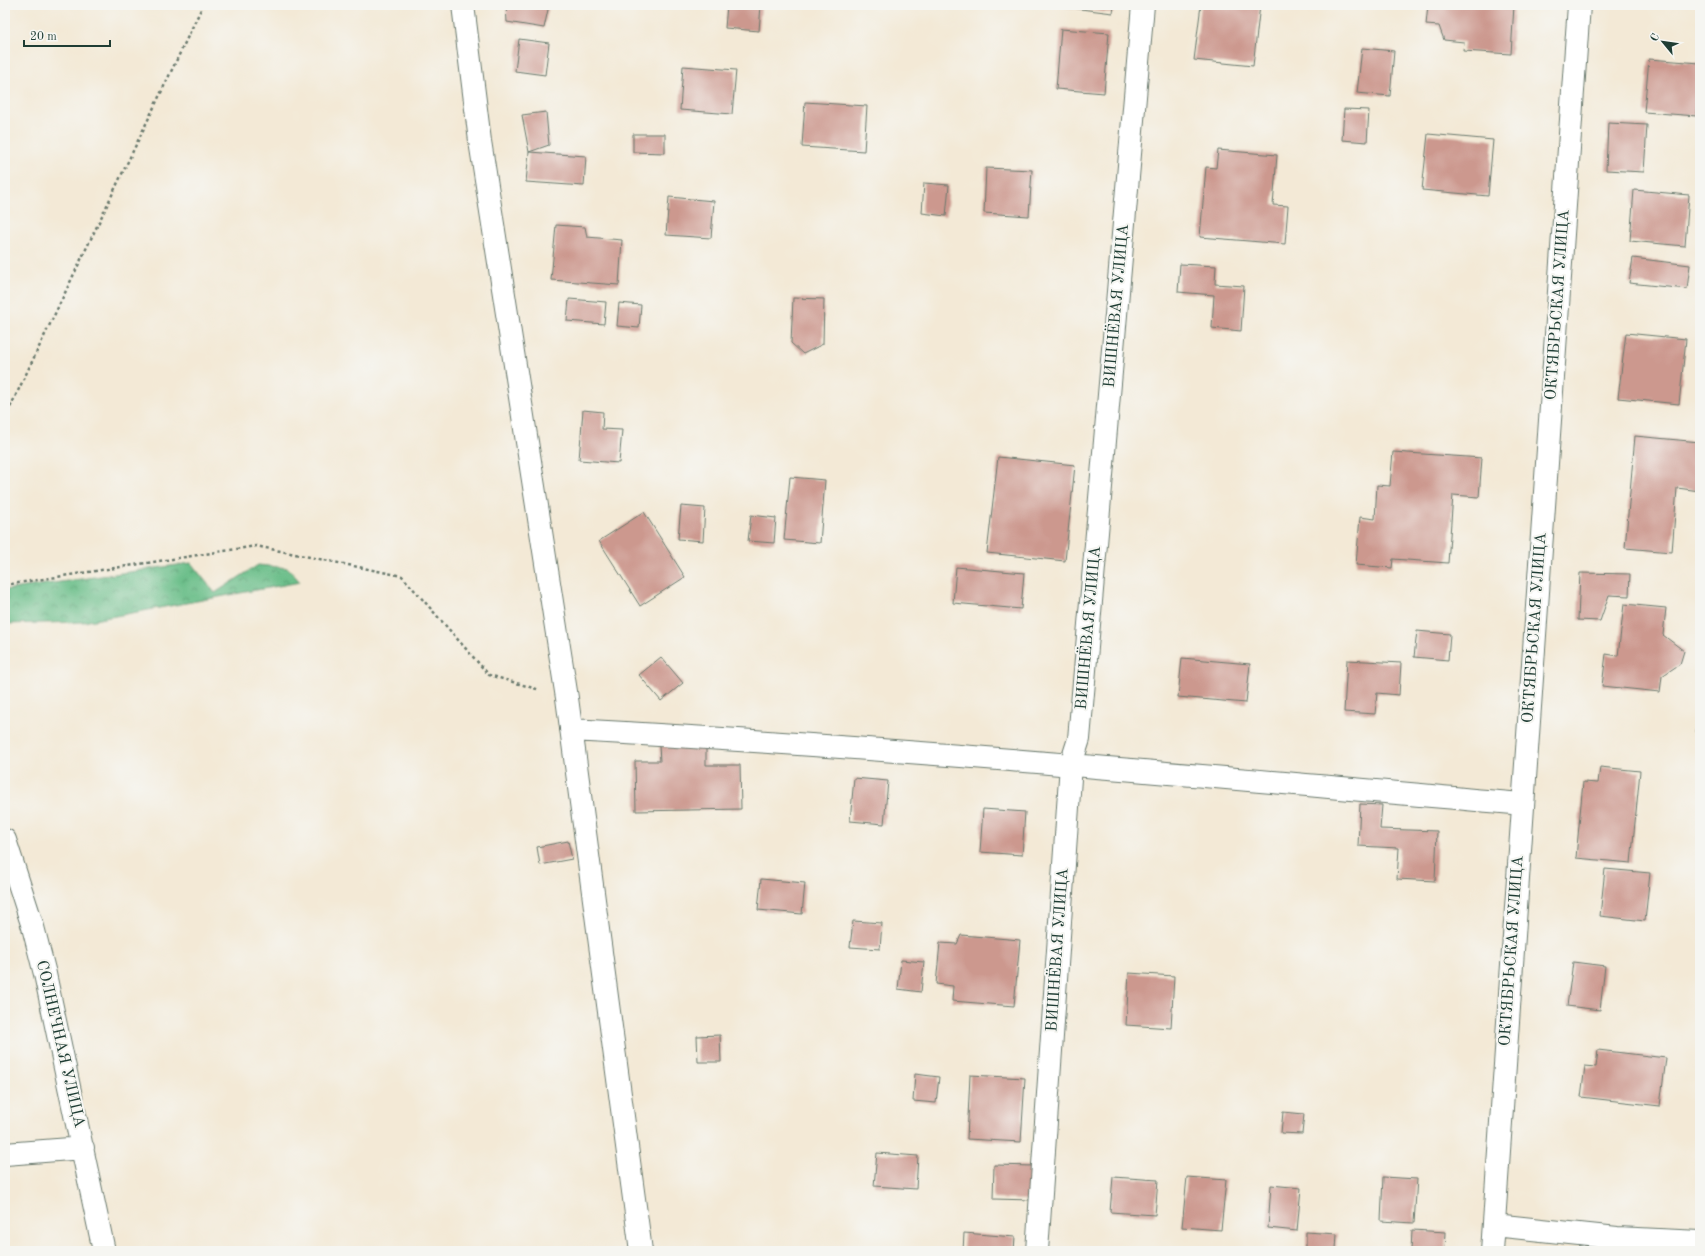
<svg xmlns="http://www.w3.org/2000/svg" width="1705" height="1256" viewBox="0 0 1705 1256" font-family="'Old Standard TT',serif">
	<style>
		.forest { fill: url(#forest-crowns); stroke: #467e60 }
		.building { fill: #cc988e }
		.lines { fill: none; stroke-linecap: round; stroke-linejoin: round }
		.minor-casing { stroke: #69796d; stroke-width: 24 }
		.path { stroke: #69796d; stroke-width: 2.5; stroke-dasharray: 3 3; stroke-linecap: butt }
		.minor { stroke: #fff; stroke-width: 22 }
		.labels { text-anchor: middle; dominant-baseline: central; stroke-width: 4; stroke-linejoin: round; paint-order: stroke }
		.street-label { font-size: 16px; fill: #1f3d34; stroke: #f6f6f2 }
	</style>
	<defs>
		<pattern id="forest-crowns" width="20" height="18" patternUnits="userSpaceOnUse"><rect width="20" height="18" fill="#6dbf8b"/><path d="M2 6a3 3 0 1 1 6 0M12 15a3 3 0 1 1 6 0" fill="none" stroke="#599c72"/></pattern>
	</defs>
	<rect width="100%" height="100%" fill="#f6f6f2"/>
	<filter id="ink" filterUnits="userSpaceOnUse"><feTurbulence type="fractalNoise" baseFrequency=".025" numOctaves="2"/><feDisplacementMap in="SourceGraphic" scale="8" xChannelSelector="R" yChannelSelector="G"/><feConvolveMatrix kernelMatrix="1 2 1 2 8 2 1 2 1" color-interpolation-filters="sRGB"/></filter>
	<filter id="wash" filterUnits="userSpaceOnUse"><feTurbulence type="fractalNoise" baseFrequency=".012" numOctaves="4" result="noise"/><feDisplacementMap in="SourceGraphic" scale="16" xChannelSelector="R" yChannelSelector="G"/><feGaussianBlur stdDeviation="0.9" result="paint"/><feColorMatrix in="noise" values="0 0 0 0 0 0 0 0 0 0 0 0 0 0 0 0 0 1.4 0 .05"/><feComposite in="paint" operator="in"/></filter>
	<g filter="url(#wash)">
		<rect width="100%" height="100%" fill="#f3e9d6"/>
		<path class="forest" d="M191,563L215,593L258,565L288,568L300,582L83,622L5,624V590Z"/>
		<g id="blocks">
			<path class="building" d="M506,5H549L544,28L507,22Z
				M727,5H761L759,31L725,28Z
				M1064,5H1114L1113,13L1064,7Z
				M1201,5H1260L1253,66L1194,60Z
				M1428,5H1514L1511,54L1463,51L1464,42L1444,40L1439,26L1426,25Z
				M1061,29L1109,33L1104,93L1056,89Z
				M519,39L549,43L545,75L515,71Z
				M1362,48L1394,51L1390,96L1357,93Z
				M1649,59L1700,63L1697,116L1644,112Z
				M683,66L736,70L732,114L680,110Z
				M805,102L867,106L864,151L802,147Z
				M1344,109L1369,110L1367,142L1342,140Z
				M546,112L549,145L529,152L586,156L584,186L526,182L529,152L522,115Z
				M1608,123L1647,125L1644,172L1606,170Z
				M633,134H665V153L633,152Z
				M1428,134L1493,140L1488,196L1422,190Z
				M1218,150L1277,155L1273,205L1288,206L1285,244L1200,237L1206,167L1216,168Z
				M986,168L1032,170L1029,216L984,213Z
				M924,183L949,185L946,216L922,213Z
				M1634,190L1689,195L1685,246L1630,241Z
				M669,197L714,201L711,238L666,235Z
				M556,225L585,227L587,237L622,240L619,285L551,280Z
				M1633,258L1690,265L1687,289L1629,283Z
				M1180,264L1216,266L1215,284L1244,286L1241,331L1212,328L1214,295L1178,292Z
				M793,298L824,299L823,344L803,354L791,343Z
				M569,299L606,302L604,324L567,321Z
				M619,303L641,305L639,328L617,326Z
				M1626,333L1686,339L1679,404L1618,398Z
				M583,410L603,412L602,429L622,430L619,463L579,460Z
				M1635,436L1700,442V491L1677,488L1672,552L1625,548Z
				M1393,452L1482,458L1479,497L1453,495L1448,563L1393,559L1392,568L1356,565L1360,517L1375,519L1377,485L1390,486Z
				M998,457L1075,465L1065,561L987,553Z
				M790,477L825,480L820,543L784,540Z
				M681,506L705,508L703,541L678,539Z
				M644,512L685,577L640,606L599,541Z
				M751,515L776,518L774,543L748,541Z
				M956,567L1024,573L1021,609L953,603Z
				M1580,573L1630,574L1629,596L1609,595L1600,621L1578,620Z
				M1624,604L1666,608L1663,635L1684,651L1680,664L1662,676L1660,692L1602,686L1606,654L1618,656Z
				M1417,631L1450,634L1448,660L1414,657Z
				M661,657L683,683L661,701L639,675Z
				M1182,658L1250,664L1246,703L1178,697Z
				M1347,660L1401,663L1399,695L1377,693L1375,714L1344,712Z
				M1699,709H1700V733L1696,732Z
				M706,745V765H740L741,809L636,811L635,761H660L659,746Z
				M1600,767L1640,771L1631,863L1576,858L1583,782L1598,783Z
				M854,778L888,781L884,824L850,821Z
				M1360,804L1382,805L1380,829L1437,831L1435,881L1397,879L1399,848L1358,846Z
				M983,809L1025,812L1022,855L980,852Z
				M568,841L572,859L540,865L537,847Z
				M1605,869L1650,873L1645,921L1600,916Z
				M761,879L805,883L802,914L758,910Z
				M853,921L882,923L880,949L850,947Z
				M961,935L1020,940L1014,1006L952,1001L953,986L936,984L940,943L957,944Z
				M901,960L924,962L921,992L898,989Z
				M1573,962L1605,966L1600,1010L1567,1006Z
				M1129,973L1174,976L1171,1028L1126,1025Z
				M720,1035L721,1062H698L697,1036Z
				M1598,1050L1666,1058L1660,1106L1581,1097L1585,1066L1596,1067Z
				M915,1074L939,1077L936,1103L913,1101Z
				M970,1075L1025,1078L1021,1142L967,1139Z
				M1283,1112L1304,1114L1302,1134L1281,1133Z
				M877,1153L918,1156L916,1189L874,1186Z
				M994,1165L1033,1166L1032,1200L993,1199Z
				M1113,1177L1158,1180L1155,1215L1110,1212Z
				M1187,1177L1226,1180L1221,1230L1182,1227Z
				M1383,1177L1417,1179L1414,1223L1381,1221Z
				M1271,1185L1301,1188L1297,1231L1268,1228Z
				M1412,1230L1446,1232L1445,1251H1411Z
				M1306,1232L1337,1234L1336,1249L1306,1248Z
				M964,1233L1015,1237L1014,1251H963Z"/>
		</g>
	</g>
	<g filter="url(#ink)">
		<use href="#blocks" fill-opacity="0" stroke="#69796d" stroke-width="1"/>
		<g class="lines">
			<g class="minor-casing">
				<path id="minor" d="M463,5L480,141L567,698L641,1251
					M571,730C889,747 1205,776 1522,804
					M5,840L33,927L45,974L104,1251
					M5,1154L83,1148
					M1494,1225L1617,1238L1700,1242
					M1037,1251L1071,764L1079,739L1143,5
					M1492,1251L1579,5"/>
			</g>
			<path class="path" d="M5,418L203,5
				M5,585L256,546L402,576L489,675L540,690"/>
			<use href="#minor" class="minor"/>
		</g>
	</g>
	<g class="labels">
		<g class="street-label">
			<text transform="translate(1558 305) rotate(-86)">ОКТЯБРЬСКАЯ УЛИЦА</text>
			<text transform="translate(1117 306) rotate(-85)">ВИШНЁВАЯ УЛИЦА</text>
			<text transform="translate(1089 628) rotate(-85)">ВИШНЁВАЯ УЛИЦА</text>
			<text transform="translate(1535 628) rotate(-86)">ОКТЯБРЬСКАЯ УЛИЦА</text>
			<text transform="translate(1058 950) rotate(-86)">ВИШНЁВАЯ УЛИЦА</text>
			<text transform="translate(1512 951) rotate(-86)">ОКТЯБРЬСКАЯ УЛИЦА</text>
			<text transform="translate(60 1044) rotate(77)">СОЛНЕЧНАЯ УЛИЦА</text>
		</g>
	</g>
	<rect width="1705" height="1256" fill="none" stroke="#f6f6f2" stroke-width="20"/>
	<g transform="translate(1663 42) rotate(299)" stroke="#f6f6f2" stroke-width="3" paint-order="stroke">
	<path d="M0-3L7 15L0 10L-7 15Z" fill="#1f3d34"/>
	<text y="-6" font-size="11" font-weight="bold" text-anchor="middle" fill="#1f3d34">С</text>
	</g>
	<path d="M24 40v6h86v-6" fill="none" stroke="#1f3d34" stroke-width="2"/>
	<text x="30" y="40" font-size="12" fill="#1f3d34" stroke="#f6f6f2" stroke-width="3" paint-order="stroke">20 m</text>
</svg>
